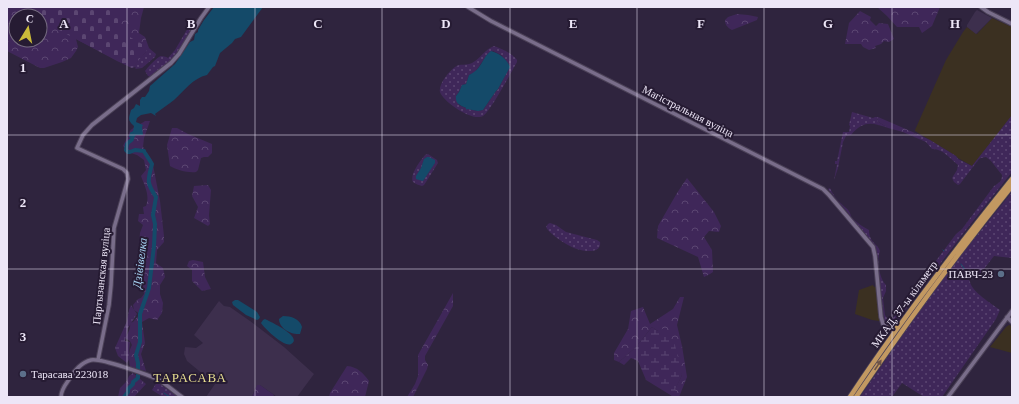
<svg xmlns="http://www.w3.org/2000/svg" width="1019" height="404" viewBox="0 0 1019 404" font-family="Georgia,serif">
	<style>
		.commercial { fill: #3b3021 }
		.built { fill: #3d2f4d }
		.grass { fill: url(#grass-dots); fill-rule: evenodd }
		.forest { fill: url(#forest-crowns); fill-rule: evenodd }
		.wetland { fill: url(#wetland-marsh) }
		.cemetery { fill: url(#cemetery-stones) }
		.water { fill: #144a69 }
		.lines { fill: none; stroke-linecap: round; stroke-linejoin: round }
		.stream { stroke: #144a69; stroke-width: 1 }
		.river { stroke: #144a69; stroke-width: 4 }
		.tertiary-casing { stroke: #4b4157; stroke-width: 5.5 }
		.secondary-casing { stroke: #4b4157; stroke-width: 5.5 }
		.trunk-casing { stroke: #4b4157; stroke-width: 6 }
		.tertiary { stroke: #796d8a; stroke-width: 3.5 }
		.secondary { stroke: #796d8a; stroke-width: 3.5 }
		.trunk { stroke: #c29861; stroke-width: 4.5 }
		.oneway { fill: #6c5348 }
		.grid { fill: none; stroke: #ede6f7; stroke-width: 1; stroke-opacity: 0.55 }
		.service-dot { fill: #5c6f8a; stroke: #261b33; stroke-width: 1.5 }
		.labels { text-anchor: middle; dominant-baseline: central; stroke-width: 4; stroke-linejoin: round; paint-order: stroke }
		.street-label { font-size: 11px; fill: #ede6f7; stroke: #261b33 }
		.poi-label { font-size: 11px; fill: #ede6f7; stroke: #261b33; text-anchor: end }
		.water-label { font-size: 12px; font-style: italic; fill: #a4d0ef; stroke: #261b33 }
		.quarter-label { font-size: 13px; letter-spacing: 1px; fill: #e8df90; stroke: #261b33 }
		.grid-label { font-size: 13px; text-anchor: middle; font-weight: bold; fill: #ede6f7; stroke: #261b33; stroke-width: 4; stroke-linejoin: round; paint-order: stroke }
	</style>
	<defs>
		<pattern id="grass-dots" width="8" height="8" patternUnits="userSpaceOnUse"><rect width="8" height="8" fill="#3f2759"/><path d="M2 2h.1M6 6h.1" fill="none" stroke="#5b4672" stroke-width="1.8" stroke-linecap="round"/></pattern>
		<pattern id="forest-crowns" width="20" height="18" patternUnits="userSpaceOnUse"><rect width="20" height="18" fill="#3f2759"/><path d="M2 6a3 3 0 1 1 6 0M12 15a3 3 0 1 1 6 0" fill="none" stroke="#5b4672"/></pattern>
		<pattern id="wetland-marsh" width="20" height="14" patternUnits="userSpaceOnUse"><rect width="20" height="14" fill="#3f2759"/><path d="M1 5h8M5 5V1M11 12h8M15 12V8" fill="none" stroke="#5b4672"/></pattern>
		<pattern id="cemetery-stones" width="16" height="16" patternUnits="userSpaceOnUse"><rect width="16" height="16" fill="#3f2759"/><path d="M2 7V4a2 2 0 0 1 4 0v3zM10 15v-3a2 2 0 0 1 4 0v3z" fill="#5b4672"/></pattern>
	</defs>
	<rect width="100%" height="100%" fill="#2f243e"/>
	<path class="commercial" d="M992,18L1012,27V116L972,166L958,158L956,156L915,131V130L946,60L963,32L967,27L977,34Z
		M873,285L874,287L877,286L878,306L880,321L872,320L855,314L859,290Z
		M1009,325L1012,326V353L990,347L1006,327Z"/>
	<path class="built" d="M977,10L992,18L976,34L967,27V25L975,12Z
		M219,301L224,306L230,307L250,321L284,347L314,374L297,397H277L260,385L255,388L252,397H206L215,384L187,361L184,354L185,347L196,348L203,343L194,335Z"/>
	<path class="grass" d="M189,18L194,19L196,23L179,52L167,65L151,77L148,76L145,71C148,67 157,57 161,56C164,56 167,57 168,58L175,50L192,21L189,19Z
		M494,46C502,49 512,53 517,60V62C512,71 490,112 483,116C473,122 443,102 440,92C438,85 449,71 455,67C460,63 467,66 472,63C481,58 485,49 494,46ZM493,51L501,55L510,66L498,89L496,91L483,110C475,112 466,108 459,105L456,96L459,92L462,85L466,84L469,75L474,73L478,68L487,55Z
		M149,48L150,49L156,54L155,57L142,68L135,69L136,68L135,67L133,68H132Z
		M852,112L873,118L875,117H878L877,121L888,128C871,122 863,121 851,135L846,136L843,142L838,168L834,180L837,164H835V161H837L843,132H849L850,126L849,125Z
		M1012,115V172L962,235L894,325L891,327L888,326L884,321L877,256L872,242L828,189L830,188C834,197 839,202 846,208C849,210 850,213 851,216C855,222 862,226 869,230C869,236 871,240 875,244C875,244 879,248 879,249C881,252 879,252 879,255C877,264 880,279 886,285V291L883,298L885,315L887,318L890,319L894,317L956,234L962,229L994,186C999,183 1002,181 1002,175L991,161L986,157L981,158L979,159L960,184L958,185L954,182L952,178L957,170L958,165C951,159 942,148 932,149L926,142L912,136L915,133L930,140L956,156L958,159L972,166Z
		M428,154L437,160L438,163L426,182L424,185L422,186C419,185 415,184 413,182C409,175 421,160 425,155Z
		M1012,192V258L994,256L977,278L971,276C969,279 969,279 970,282C972,292 992,304 1000,310L996,319L942,397H924L902,383L892,397H860L904,333L952,266Z
		M550,223L556,225L566,232L597,240L600,242C602,255 581,251 574,248C567,245 549,234 546,227L548,224Z
		M157,382L178,397H163L152,390Z"/>
	<path class="forest" d="M7,7H93L118,23L119,7H144L141,18L139,33L145,37L149,48L132,68L76,39L78,47L76,51L71,58L62,62L44,68H40L7,51ZM16,16H40V40H16Z
		M877,7H940L932,26L922,33L919,27H897L887,16Z
		M860,11L871,17L870,20L876,26L879,23L888,24L894,39L889,42L884,41L881,44L875,46L876,48L869,50L863,47L861,44H845L849,23Z
		M737,14L748,15L758,17L757,20L732,30C727,27 725,25 725,20L728,17Z
		M878,117L915,133L912,136L903,132L888,128L877,121Z
		M145,121H150L144,138L143,147L152,160L160,201L164,236V242L157,250L156,263L163,268L165,277L160,285V294L163,303L162,313L157,320L149,318L142,322L145,343L141,354L146,371L130,367C129,359 128,352 132,345L130,341L125,338C128,334 131,328 130,323L133,322L140,314L134,310L133,305L138,299L141,298L144,294L141,276L143,269L140,256L139,246L140,233L143,225L138,221L139,214H144L143,207L146,206C150,195 145,187 141,176L146,170L144,160L137,155L131,153L123,146C124,144 130,132 130,131C133,127 141,124 145,121Z
		M172,128H177L188,134L212,144V153L208,157H204L201,158L198,170L196,172C188,173 177,170 170,166L167,145Z
		M687,178L714,212L721,226L719,232L709,231L704,237L712,250L713,272L710,274L704,277L698,257L657,238L658,226L677,193Z
		M208,185L211,190L209,215L210,224L208,226L194,218L198,207L192,196L194,186Z
		M193,260L203,262L205,277L211,289L202,291L192,281V270L187,266L189,261Z
		M453,293V306L425,356V360L428,365L427,369L413,397H407L415,384L418,376V355Z
		M680,297H684L677,325L682,346L687,377L679,397H671L682,375L658,331L652,327L636,347L619,362L614,360V353L628,329L631,311L643,307L650,324L673,309Z
		M347,366C358,367 363,373 369,381L365,397H329L330,393Z
		M133,373L146,384L134,397H118L120,388L127,381L129,376Z
		M257,385H260L274,395L273,397H252Z"/>
	<path class="wetland" d="M131,305L137,314L128,328L125,341L130,342L129,352L130,358L127,363L118,356L115,348L127,321L129,310Z
		M652,327L658,331L664,328L675,345L682,375L672,396L646,380L638,361L631,358L624,365L619,362L636,347Z"/>
	<path class="cemetery" d="M31,7H119V23L116,27L128,36L149,48L132,68L117,61L44,22L40,18V16H38Z"/>
	<path class="water" d="M214,7H263L241,37L235,39L232,43L220,53L215,66L213,67L207,75C193,78 184,91 174,100C168,105 161,109 155,114L156,116L151,113L141,115L137,118L136,122L143,125L142,127L143,135H136L133,139L129,137L130,133L133,131L134,126C127,120 129,118 131,110L134,108L136,104L140,106V100L142,97H145L149,91L150,86L175,64L190,42L194,40L195,34L198,32V30L204,20Z
		M491,51C499,53 507,59 510,67L498,89L496,91L483,110L478,111L467,109L466,110V108C460,105 455,104 456,96L459,92L462,85L466,84L469,75C473,73 476,71 479,67C483,62 485,55 491,51Z
		M427,157H429L435,160V163L423,181L419,180L416,179V176L421,168L424,159Z
		M235,300H238L257,312L260,317L259,319L257,320L246,315L233,305L232,302Z
		M283,316C291,316 300,319 302,327L300,334C291,335 279,328 279,319Z
		M265,319C269,321 304,337 291,344C285,348 264,328 261,323L263,320Z"/>
	<g class="lines">
		<path class="stream" d="M943,250L944,251
			M961,264L970,277
			M164,393L170,397"/>
		<path class="river" d="M132,134C133,142 131,139 127,144L126,150L128,152H130L135,150L144,151
			M124,397L128,392V389L133,384V382L138,378V363L136,355L140,342V314L149,288L154,246L155,224L153,215L156,197C146,182 148,180 152,164L145,153"/>
		<g class="tertiary-casing">
			<path id="tertiary" d="M468,7L491,21L823,189L829,195L873,247L875,256L881,317L883,324L888,328
				M981,7L988,12L1012,24
				M98,360L109,305L111,285L114,228L128,179L127,173L123,169L77,148L83,135L92,125L171,63L179,54L201,18L209,7
				M61,397C61,389 66,384 70,378C74,371 82,362 91,360C101,358 149,375 159,380C167,385 174,391 182,397"/>
		</g>
		<g class="secondary-casing">
			<path id="secondary" d="M1007,317L1012,322
				M948,397L1012,311"/>
		</g>
		<g class="trunk-casing">
			<path id="trunk" d="M888,328L892,329L898,327
				M850,397C900,321 955,250 1012,179
				M856,397C905,325 957,254 1012,186"/>
		</g>
		<use href="#tertiary" class="tertiary"/>
		<use href="#secondary" class="secondary"/>
		<use href="#trunk" class="trunk"/>
	</g>
	<defs><path id="oneway-solid" d="M-6-.8H1V-3.2L6.5 0L1 3.2V.8H-6Z"/></defs>
	<use class="oneway" href="#oneway-solid" transform="translate(878 365) rotate(-56)"/>
	<path class="grid" d="M127,7V397M255,7V397M382,7V397M510,7V397M637,7V397M764,7V397M892,7V397M7,135H1012M7,269H1012"/>
	<g class="service-dot">
		<circle cx="1001" cy="274" r="4"/>
		<circle cx="23" cy="374" r="4"/>
	</g>
	<g class="labels">
		<g class="street-label">
			<text transform="translate(688 111) rotate(27)">Магістральная вуліца</text>
			<text transform="translate(101 276) rotate(-84)">Партызанская вуліца</text>
			<text transform="translate(904 304) rotate(-54)">МКАД, 37-ы кіламетр</text>
		</g>
		<g class="poi-label">
			<text x="993" y="274">ПАВЧ-23</text>
			<text x="31" y="374" text-anchor="start">Тарасава 223018</text>
		</g>
		<g class="water-label">
			<text transform="translate(140 263) rotate(-83)">Дзівівелка</text>
		</g>
		<g class="quarter-label">
			<text x="190" y="377">ТАРАСАВА</text>
		</g>
	</g>
	<g class="grid-label">
		<text x="64" y="28">A</text>
		<text x="191" y="28">B</text>
		<text x="318" y="28">C</text>
		<text x="446" y="28">D</text>
		<text x="573" y="28">E</text>
		<text x="701" y="28">F</text>
		<text x="828" y="28">G</text>
		<text x="955" y="28">H</text>
		<text x="23" y="72">1</text>
		<text x="23" y="207">2</text>
		<text x="23" y="341">3</text>
	</g>
	<rect width="1019" height="404" fill="none" stroke="#ede6f7" stroke-width="16"/>
	<g transform="translate(28 28) rotate(10)"><circle r="19" fill="#261b33" stroke="#766c81"/>
	<path d="M0-3L7 15L0 10L-7 15Z" fill="#caba3a"/>
	<text y="-6" font-size="11" font-weight="bold" text-anchor="middle" fill="#ede6f7">С</text>
	</g>
</svg>
